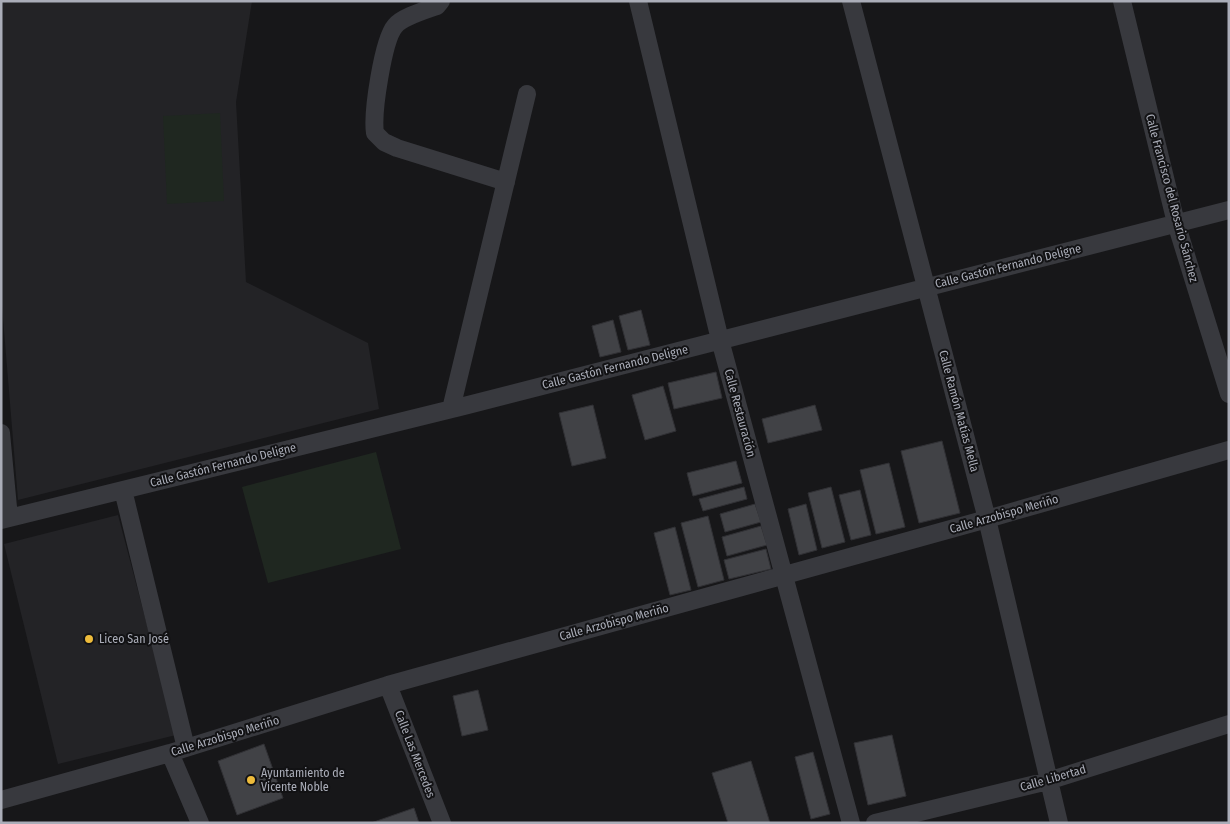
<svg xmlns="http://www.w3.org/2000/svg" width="1230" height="824" viewBox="0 0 1230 824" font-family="'Fira Sans Condensed',sans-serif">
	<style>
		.built { fill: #232326 }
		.green { fill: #1f2720 }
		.building { fill: #414246; stroke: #313135 }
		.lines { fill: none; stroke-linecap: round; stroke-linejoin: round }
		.street { stroke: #38393e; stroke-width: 18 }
		.poi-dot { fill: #edbb3b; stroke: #121214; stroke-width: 2 }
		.labels { text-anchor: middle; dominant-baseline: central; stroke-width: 4; stroke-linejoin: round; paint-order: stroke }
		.street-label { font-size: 12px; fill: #aaadb8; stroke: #121214 }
		.poi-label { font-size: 12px; fill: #aaadb8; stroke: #121214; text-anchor: start }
	</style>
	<rect width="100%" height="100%" fill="#171719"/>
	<path class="built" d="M1,1H252L236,102L246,282L368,343L379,409L18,500L1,294Z
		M118,515L176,735L58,764L4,544Z"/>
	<path class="green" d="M220,113L224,201L167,204L163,116Z
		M376,452L401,549L268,583L242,487Z"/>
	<path class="building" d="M641,310L650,345L628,350L619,316Z
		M613,320L621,352L600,357L592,326Z
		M716,372L722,398L674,409L668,383Z
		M663,386L676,431L645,440L632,395Z
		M593,405L606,458L572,466L559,413Z
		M815,405L822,430L768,443L762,419Z
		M942,441L960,513L919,523L901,451Z
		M736,461L742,483L693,496L687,473Z
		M889,463L905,527L876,534L860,470Z
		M744,487L747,499L703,511L699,499Z
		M831,487L845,542L822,548L808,493Z
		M860,490L871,535L851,540L839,495Z
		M755,504L761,522L725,532L720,514Z
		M806,504L817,550L799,555L788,509Z
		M708,516L724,580L698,587L681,523Z
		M761,526L767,545L727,556L722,537Z
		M675,527L691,590L670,595L654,533Z
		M766,549L771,569L729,579L724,560Z
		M478,690L488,730L462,736L453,696Z
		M892,735L906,796L868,805L854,743Z
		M264,744L283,798L237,815L218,761Z
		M813,752L830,814L811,819L795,757Z
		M751,761L770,823H728L712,773Z
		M414,808L419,823H371Z"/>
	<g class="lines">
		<path class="street" d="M441,1L437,6C426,10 402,17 395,26C383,40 372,113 375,133L384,142L397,148L506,182
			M638,1L720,340L851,823
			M851,1L987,519L1059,823
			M1122,1L1176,223L1229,394
			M451,409L527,94
			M1,433L9,518
			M123,490L186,748
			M1,520L464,406L1229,210
			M388,685L442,823
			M170,753L200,823
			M1,800L170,753L388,685L987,519L1229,450
			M875,823L1048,781L1229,724"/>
	</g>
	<g class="poi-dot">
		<circle cx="89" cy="639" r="5"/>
		<circle cx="251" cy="780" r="5"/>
	</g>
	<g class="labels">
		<g class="street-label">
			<text transform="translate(1172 198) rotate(75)">Calle Francisco del Rosario Sánchez</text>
			<text transform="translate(1008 266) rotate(-14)">Calle Gastón Fernando Deligne</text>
			<text transform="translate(615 367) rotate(-14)">Calle Gastón Fernando Deligne</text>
			<text transform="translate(959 411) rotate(75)">Calle Ramón Matías Mella</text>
			<text transform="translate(740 413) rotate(75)">Calle Restauración</text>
			<text transform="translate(223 465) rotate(-14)">Calle Gastón Fernando Deligne</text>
			<text transform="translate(1004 514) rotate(-16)">Calle Arzobispo Meriño</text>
			<text transform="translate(614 622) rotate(-15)">Calle Arzobispo Meriño</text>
			<text transform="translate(225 736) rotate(-17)">Calle Arzobispo Meriño</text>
			<text transform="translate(415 754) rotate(69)">Calle Las Mercedes</text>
			<text transform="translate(1053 778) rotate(-16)">Calle Libertad</text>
		</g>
		<g class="poi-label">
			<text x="99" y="639">Liceo San José</text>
			<text x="261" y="773">Ayuntamiento de<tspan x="261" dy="14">Vicente Noble</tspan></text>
		</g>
	</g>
	<rect width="1230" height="824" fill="none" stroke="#aaadb8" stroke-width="5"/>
</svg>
